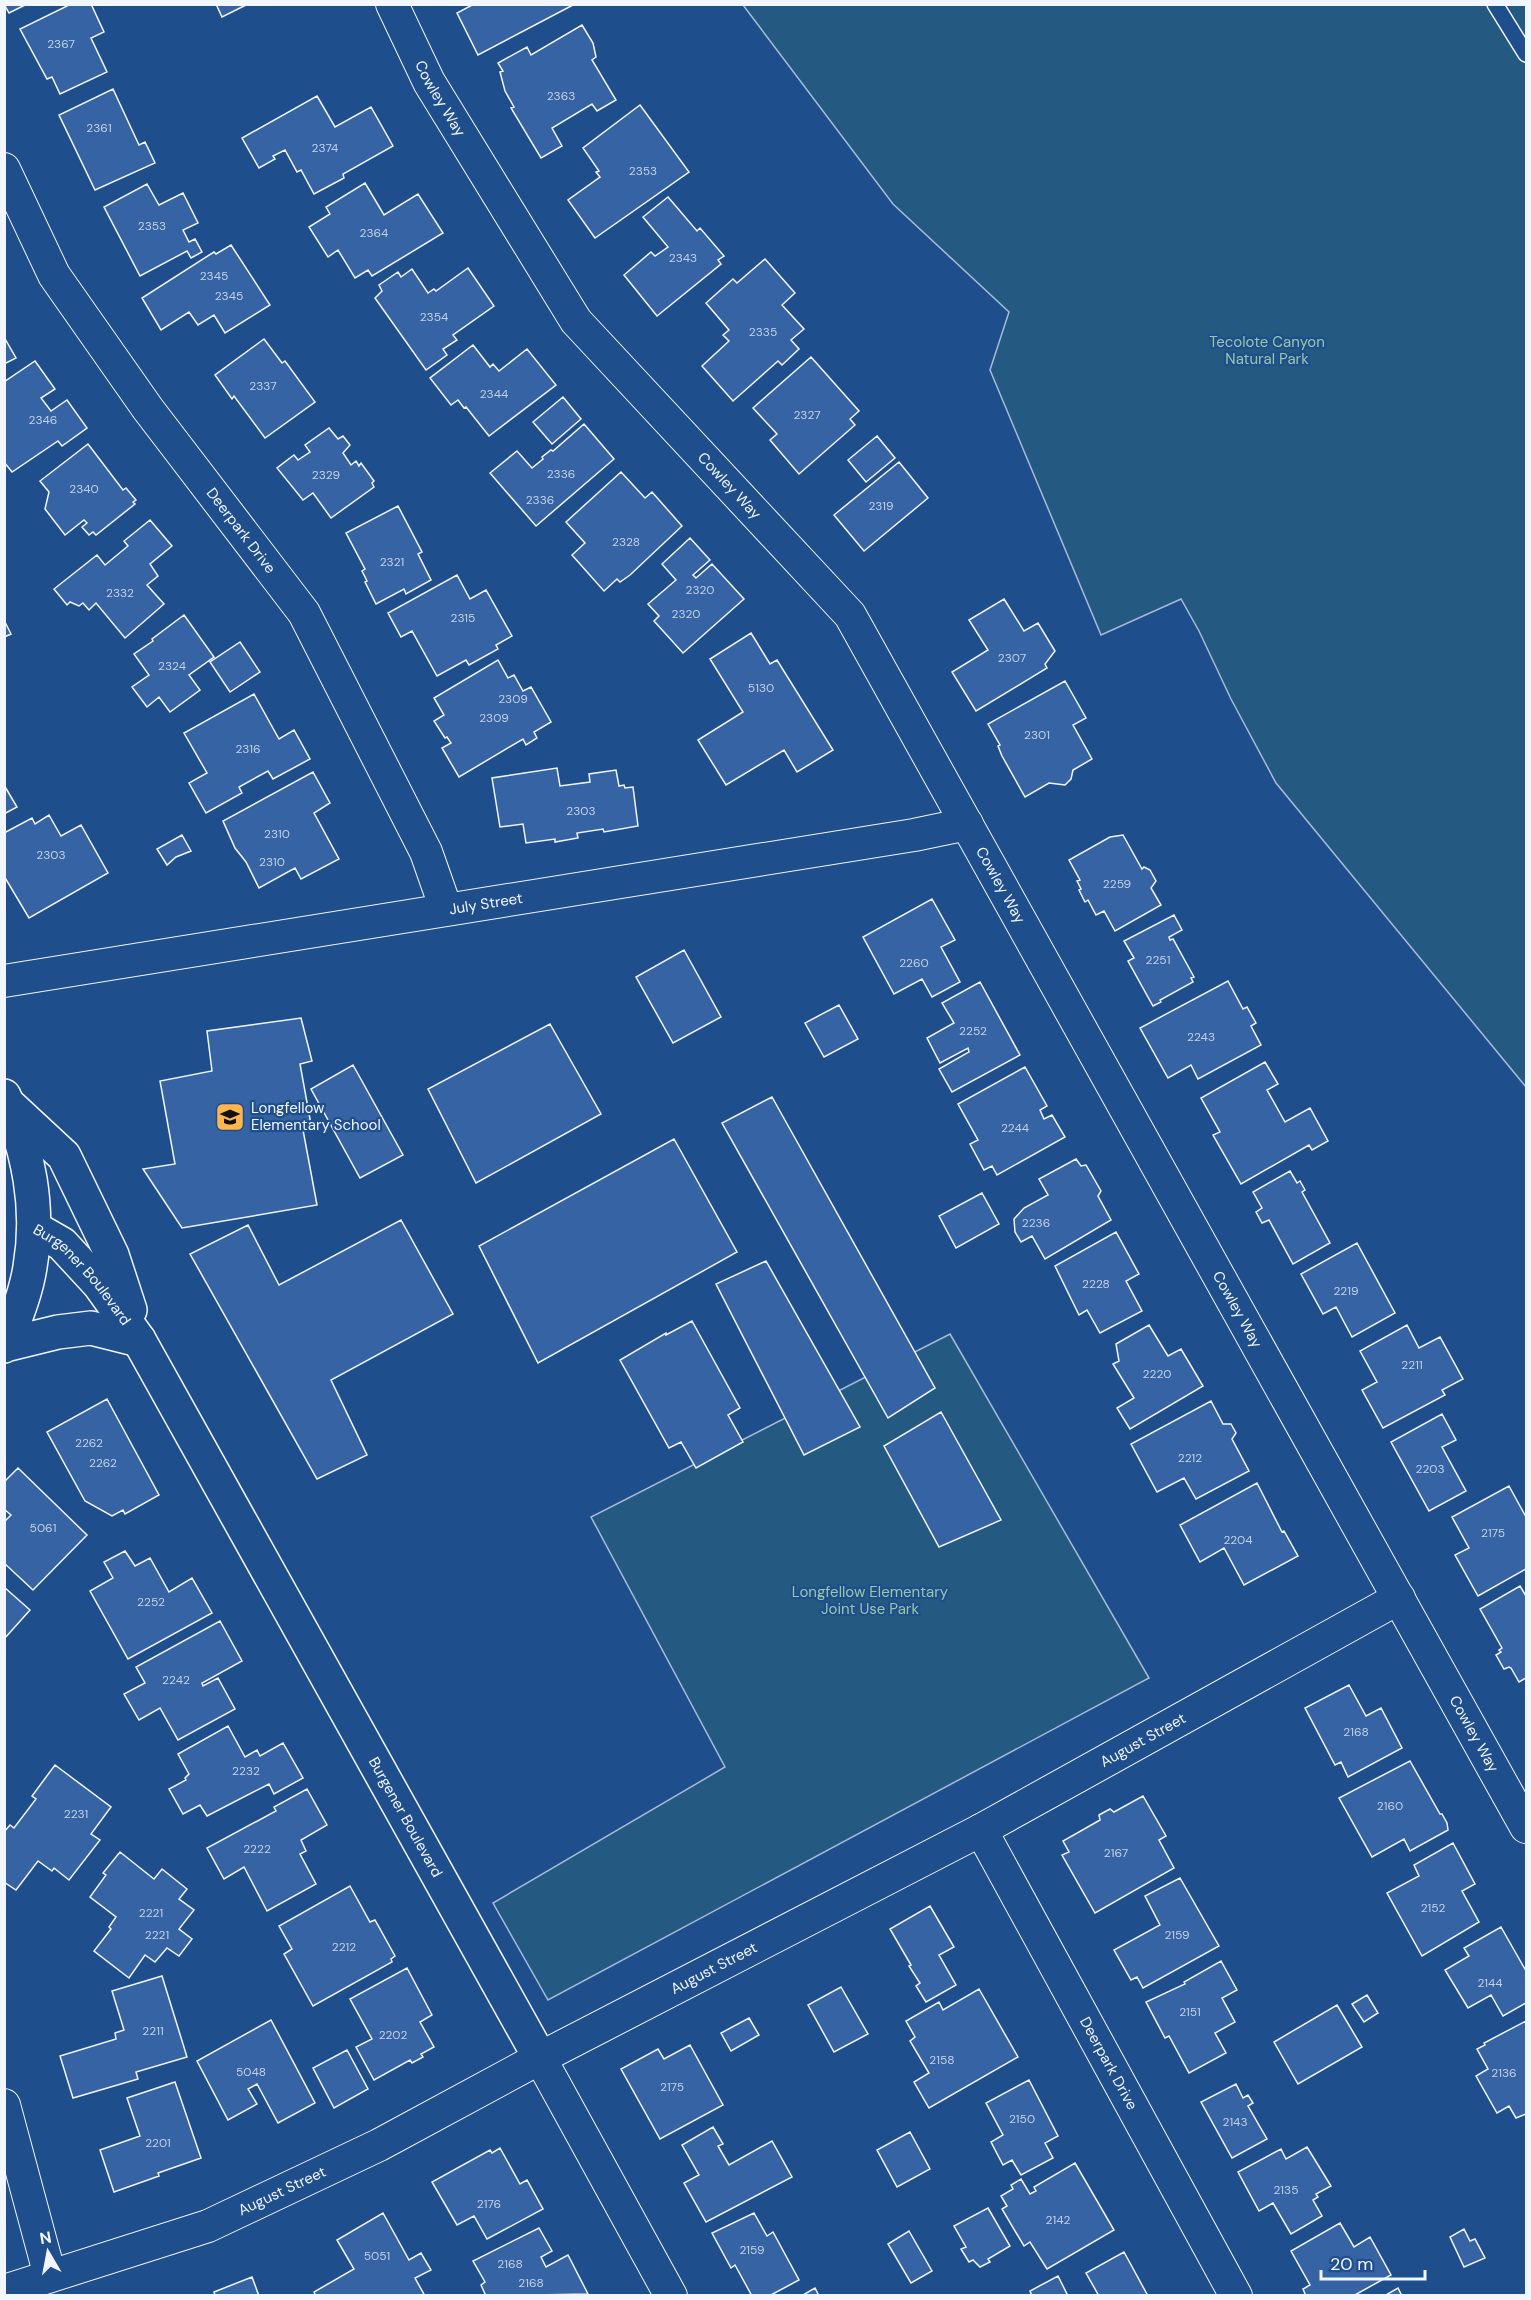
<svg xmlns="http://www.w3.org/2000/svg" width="1531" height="2300" viewBox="0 0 1531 2300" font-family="'DM Sans',sans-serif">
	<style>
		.green { fill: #245a82; stroke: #a8bbd7; stroke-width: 1.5 }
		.building { fill: #3563a3; stroke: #f2f6ff; stroke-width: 1.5 }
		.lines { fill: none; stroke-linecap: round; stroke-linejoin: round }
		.service-casing { stroke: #f2f6ff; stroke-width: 18 }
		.minor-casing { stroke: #f2f6ff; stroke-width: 34 }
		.tertiary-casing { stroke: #f2f6ff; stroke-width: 36 }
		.secondary-casing { stroke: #f2f6ff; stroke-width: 36 }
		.service { stroke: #1f4e8c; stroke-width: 15 }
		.minor { stroke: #1f4e8c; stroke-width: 32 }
		.tertiary { stroke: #1f4e8c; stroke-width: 33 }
		.secondary { stroke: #1f4e8c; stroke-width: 33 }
		.labels { text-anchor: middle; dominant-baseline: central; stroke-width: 4.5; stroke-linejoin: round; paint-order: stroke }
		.number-label { font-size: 12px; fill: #c3d1e8 }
		.street-label { font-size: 15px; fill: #f2f6ff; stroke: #1f4e8c }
		.park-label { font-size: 15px; fill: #97c8a6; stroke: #1f4e8c }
		.poi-label { font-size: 15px; fill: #f2f6ff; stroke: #1f4e8c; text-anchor: start }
	</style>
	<rect width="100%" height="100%" fill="#1f4e8c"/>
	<path class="green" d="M743,5H1526V1087L1276,783L1231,699L1199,631L1181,599L1101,635L990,370L1009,312L893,204Z
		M950,1334L1149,1678L548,2000L493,1903L725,1767L591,1517Z"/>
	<path class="building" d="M4,4H27L9,13Z
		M71,4H91L104,32L91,38L107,72L60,94L52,77L47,79L20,29Z
		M216,4H248L222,17Z
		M474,4H573V5L478,55L457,13Z
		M582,25L593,43L596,57L592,60L616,100L597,111L592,104L552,128L562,146L541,158L511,108L514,107L505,91L500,72L503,71L498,63L527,47L531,55Z
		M113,89L139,145L145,142L155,163L95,190L59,115Z
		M317,96L335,127L371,107L393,146L343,174L344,178L314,194L301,170L297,172L285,150L273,156L275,159L259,168L242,138Z
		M640,105L689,172L595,238L568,200L600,177L596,172L599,171L583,148Z
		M365,183L384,215L418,194L443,233L372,276L368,270L355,278L338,250L328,257L309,227L330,214L326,207Z
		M147,184L159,205L183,193L198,223L183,230L189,242L195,239L202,252L191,258L187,251L140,276L104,207Z
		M668,197L697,231L700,228L724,256L718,260L721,264L657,316L624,275L651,252L655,256L668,247L643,217Z
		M231,245L270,305L225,333L214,315L198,325L189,312L161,330L142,298L214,252L216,254Z
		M765,259L795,293L782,305L804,329L791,340L799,349L782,365L778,361L733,401L702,366L729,341L723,335L729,330L706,303L733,279L737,283Z
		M468,268L494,306L453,335L457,340L443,349L447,355L426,370L375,298L382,291L379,285L398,272L401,277L412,269L428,293L434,289L436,291Z
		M4,337L16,358L4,364Z
		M264,339L282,363L285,361L315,402L265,438L234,396L232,399L215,375Z
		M473,345L490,367L493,364L499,371L527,349L556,385L489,436L466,407L464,408L458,400L451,405L430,378Z
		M811,357L859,411L850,419L855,425L799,474L770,440L777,434L753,408Z
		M35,361L55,389L41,398L51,411L67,400L87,428L62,446L58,441L12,472L4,462V382Z
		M563,397L581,419L552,444L533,422Z
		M584,424L614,459L536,526L490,473L517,451L532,468L543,459L542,457L551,450L553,451Z
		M329,428L338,439L343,436L350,445L343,453L351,465L356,461L359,466L361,463L374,481L372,483L374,487L331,518L313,493L303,500L277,468L294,455L298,460L310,452L305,445Z
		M877,436L895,458L866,482L848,460Z
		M88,444L123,490L126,488L136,500L133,502L135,504L96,535L93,532L89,535L82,527L87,523L84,520L65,535L45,509L49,492L40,481Z
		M899,462L928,498L864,551L834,515Z
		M621,472L645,498L652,492L682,526L630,575L620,582L617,579L604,591L572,555L585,543L566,522Z
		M398,506L422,552L418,554L431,580L406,594L404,589L376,604L365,582L367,581L362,571L365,569L346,533Z
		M150,520L172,546L150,564L158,576L147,585L164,604L125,638L96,603L89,610L83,603L79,606L70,602L67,605L54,589L97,555L105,565L128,546L124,541Z
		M690,538L710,560L693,575L696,578L712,564L744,599L683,653L654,621L659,616L648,604L676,580L662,564Z
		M457,575L470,599L486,590L512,636L496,645L498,649L469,665L466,660L437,676L412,631L401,637L388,613Z
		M1004,599L1024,631L1038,623L1055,651L1045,664L1047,668L976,711L952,672L988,650L969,620Z
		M184,615L214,657L189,675L200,690L170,712L159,697L147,707L132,687L149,675L134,654L153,641L152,639Z
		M4,620L11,634L4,637Z
		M751,633L770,664L777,660L833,750L797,772L784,750L726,785L698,740L743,712L710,659Z
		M240,642L260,672L230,692L210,662Z
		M498,660L508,678L514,675L523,691L531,687L551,722L534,732L537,738L526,745L523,739L459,777L442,748L451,743L447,737L445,738L434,721L444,715L434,698Z
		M1065,681L1086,718L1073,725L1092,759L1073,770L1071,779L1065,785L1049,783L1025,797L1002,756L998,746L1000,745L988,724Z
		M254,694L279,739L294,730L310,759L273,779L268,771L239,787L242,793L206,813L189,783L207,773L184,733Z
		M557,768L560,786L590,782L589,774L616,770L619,786L624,785L625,788L633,787L638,826L604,832L603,829L577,833L578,838L555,842V839L526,843L523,824L500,827L492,778Z
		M313,772L330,803L314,813L339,859L301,879L295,868L259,888L246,862L235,848L223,821Z
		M4,785L17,807L4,814Z
		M49,815L61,836L81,825L108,873L29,918L4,876V833L32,818L35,824Z
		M182,835L191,851L176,857L167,865L157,849Z
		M1123,835L1142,869L1144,867L1150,870L1156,881L1151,888L1161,905L1115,931L1104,911L1096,915L1088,900L1085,902L1079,890L1081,889L1077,881L1080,880L1069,860L1110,837Z
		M932,899L955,940L941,947L960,982L932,997L922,979L894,994L863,937Z
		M1174,915L1182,930L1169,937L1170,940L1173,939L1194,977L1191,978L1193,982L1160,1000L1161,1002L1153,1006L1128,961L1134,958L1124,941Z
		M684,950L721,1017L673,1043L636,977Z
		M1228,981L1243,1009L1247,1007L1256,1023L1251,1026L1261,1045L1198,1079L1191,1065L1168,1078L1140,1028Z
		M980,982L1020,1055L952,1092L939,1069L969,1052L968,1048L940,1063L927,1038L954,1023L942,1003Z
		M839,1005L858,1039L824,1057L805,1023Z
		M301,1018L312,1061L300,1064L312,1130H303L317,1205L182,1228L143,1169L175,1164L160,1081L212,1071L207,1031Z
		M550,1024L601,1114L476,1183L428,1089Z
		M1265,1062L1278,1084L1267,1090L1285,1122L1310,1108L1328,1141L1312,1150L1309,1145L1241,1184L1213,1135L1220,1132L1201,1098Z
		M353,1065L403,1155L360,1178L311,1089Z
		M1025,1067L1047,1106L1040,1110L1044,1119L1052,1115L1065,1137L997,1175L992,1166L984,1170L970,1144L978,1140L958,1104Z
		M772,1097L935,1388L888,1418L722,1123Z
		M674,1139L737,1252L538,1363L479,1246Z
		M1076,1159L1081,1166L1086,1165L1101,1191L1098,1196L1111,1220L1045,1259L1032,1236L1021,1242L1015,1232L1014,1219L1024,1208L1048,1195L1039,1179Z
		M1290,1171L1297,1183L1300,1181L1305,1190L1302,1192L1330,1243L1293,1264L1269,1220L1262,1223L1256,1212L1262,1208L1253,1192Z
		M982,1193L999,1224L956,1248L939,1216Z
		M401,1220L453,1314L331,1380L367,1455L317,1479L190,1254L248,1225L279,1285Z
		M1116,1232L1139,1274L1126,1281L1142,1311L1100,1333L1087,1310L1079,1315L1055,1266Z
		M1357,1243L1395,1313L1352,1337L1336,1307L1323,1314L1301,1274Z
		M766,1261L860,1427L804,1455L716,1284Z
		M692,1321L740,1408L728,1415L743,1442L696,1468L681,1442L669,1448L620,1360L666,1333V1335Z
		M1149,1325L1168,1356L1181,1349L1203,1386L1130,1429L1117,1408L1134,1398L1113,1364L1119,1361L1116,1344Z
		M1407,1325L1419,1348L1440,1337L1463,1379L1442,1390L1445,1395L1383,1428L1362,1390L1377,1382L1360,1351Z
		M107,1399L159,1495L125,1514L123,1510L112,1516L85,1501L47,1432Z
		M1211,1401L1223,1424H1231L1236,1433L1232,1439L1249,1471L1196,1499L1184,1478L1157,1492L1131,1444Z
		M941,1412L1001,1520L939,1547L884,1446Z
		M1442,1414L1456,1440L1442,1447L1466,1491L1429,1511L1391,1442Z
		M18,1468L87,1535L33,1590L4,1563V1522L11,1515L4,1509V1482Z
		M1257,1483L1282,1532L1284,1531L1298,1556L1244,1585L1224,1548L1200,1562L1180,1525Z
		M1509,1486L1526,1517V1569L1478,1596L1455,1555L1469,1548L1452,1517Z
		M125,1551L135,1566L150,1558L169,1592L192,1578L212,1613L128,1659L90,1591L113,1578L104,1562Z
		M1520,1586L1526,1596V1678L1519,1682L1511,1668L1509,1667L1504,1669L1496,1655L1501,1652L1499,1650L1502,1648L1480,1609Z
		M4,1587L30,1610L4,1639Z
		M220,1621L242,1661L202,1683L203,1686L218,1678L235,1709L178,1740L160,1708L139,1720L124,1694L145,1683L136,1667Z
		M1349,1685L1366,1716L1381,1708L1402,1748L1348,1777L1341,1762L1335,1765L1305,1708Z
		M228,1726L245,1757L257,1750L260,1756L283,1743L303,1778L274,1794L269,1784L207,1816L200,1805L183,1814L169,1789L186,1780L185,1778L189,1774L178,1754Z
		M1410,1761L1440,1814H1442L1447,1823L1448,1830L1410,1851L1404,1839L1372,1857L1339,1798Z
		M55,1765L111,1807L91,1834L100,1840L69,1880L54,1868L52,1871L38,1861L16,1890L4,1882V1832L10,1825L14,1828L36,1799L32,1796Z
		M307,1789L327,1825L301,1840L306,1851L300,1854L316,1884L267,1911L244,1867L224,1879L207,1848L276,1811L274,1807Z
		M1143,1796L1166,1836L1159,1840L1174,1868L1095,1913L1062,1855L1069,1852L1063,1841L1100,1820L1099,1815L1110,1809L1114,1812Z
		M1453,1843L1475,1884L1462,1891L1479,1922L1422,1956L1387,1893L1419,1876L1414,1865Z
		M120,1852L154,1879L162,1869L187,1889L179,1899L194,1910L179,1929L192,1939L179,1956L167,1948L155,1962L145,1955L129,1978L94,1951L111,1929L109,1927L116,1917L90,1897L106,1875L103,1873Z
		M1180,1878L1219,1946L1143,1988L1137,1977L1131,1980L1114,1950L1160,1925L1145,1896Z
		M350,1886L370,1922L375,1920L395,1956L391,1959L392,1962L313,2006L284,1954L292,1949L279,1926Z
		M930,1906L954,1947L939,1955L956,1985L926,2002L916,1986L920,1983L909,1966L911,1965L890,1929Z
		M1501,1927L1526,1971V2003L1503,2016L1491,1995L1468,2008L1445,1970L1469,1956L1464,1948Z
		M1221,1961L1237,1990L1222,1998L1235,2022L1215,2033L1226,2053L1189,2073L1169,2036L1165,2038L1146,2002L1185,1984L1184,1982Z
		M407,1968L432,2015L420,2022L434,2047L421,2054L423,2057L412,2063L410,2060L374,2080L356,2047L372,2039L350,1999Z
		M162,1976L187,2057L136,2072L138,2079L73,2098L60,2056L116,2039L115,2033L124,2030L112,1991Z
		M841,1987L868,2034L834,2052L808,2005Z
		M979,1989L1018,2057L929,2108L914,2082L929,2073L910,2041L915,2037L906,2021L939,2002L943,2010Z
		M1367,1995L1378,2013L1364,2022L1352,2004Z
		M1337,2005L1362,2047L1298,2084L1274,2042Z
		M749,2018L759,2035L731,2051L721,2033Z
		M271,2020L315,2103L278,2123L257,2084L248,2089L257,2104L228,2120L197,2061Z
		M1526,2021V2114L1516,2118L1509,2106L1497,2113L1476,2076L1488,2069L1477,2049L1485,2045L1484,2043Z
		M690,2045L723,2105L660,2139L621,2069L658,2049L664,2059Z
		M347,2050L368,2089L334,2108L313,2068Z
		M1029,2080L1058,2136L1045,2143L1053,2158L1021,2175L1012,2160L1003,2165L991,2142L1003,2135L986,2103Z
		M175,2082L201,2158L158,2173L159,2176L114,2192L100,2150L140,2136L127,2098Z
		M1236,2084L1243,2098L1248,2095L1253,2103L1248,2106L1267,2139L1232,2158L1201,2102Z
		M713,2127L723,2144L718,2146L729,2165L772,2141L792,2177L706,2222L684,2183L699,2175L682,2145Z
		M910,2132L930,2169L897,2187L877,2150Z
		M1307,2147L1331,2186L1316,2194L1318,2197L1313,2200L1322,2216L1291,2234L1273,2203L1259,2211L1238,2172L1281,2149L1286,2159Z
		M500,2148L520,2184L527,2180L543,2209L487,2239L474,2216L457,2225L432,2182L490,2150L492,2153Z
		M1075,2163L1114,2230L1047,2269L1030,2242L1024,2246L1002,2209L1007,2206L1001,2196L1013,2189L1011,2185L1021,2179L1030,2194L1036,2191L1034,2187Z
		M988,2208L1010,2246L988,2259L990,2262L980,2267L973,2260L969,2262L961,2249L966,2247L954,2226Z
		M383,2213L409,2260L421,2253L431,2270L415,2278L425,2296H316L314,2292L354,2269L337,2240Z
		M754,2213L767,2236L773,2232L799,2280L769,2296H752L735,2265L731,2268L712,2233Z
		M1340,2223L1354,2247L1370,2237L1391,2275L1353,2296H1306L1303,2289L1310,2285L1291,2251Z
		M539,2228L552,2251L541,2257L546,2267L568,2255L588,2294L486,2296L481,2285L485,2282L473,2261Z
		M1464,2229L1470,2241L1475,2239L1485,2258L1464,2267L1450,2237Z
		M909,2231L932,2271L911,2283L888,2244Z
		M1124,2252L1148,2296H1099L1086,2273Z
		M1058,2276L1068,2296H1032L1030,2291Z
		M252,2277L259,2296H215L214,2292Z
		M815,2288L819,2296H801Z
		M1398,2288L1402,2296H1384Z"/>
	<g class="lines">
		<g class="service-casing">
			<path id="service" d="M1495,4L1526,54"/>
		</g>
		<g class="minor-casing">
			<g id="minor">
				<path id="s1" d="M392,4L429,82L576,321L850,615L1526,1827"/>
				<path id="s2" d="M4,169L54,275L148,409L304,613L426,852L446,909"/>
				<path id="s3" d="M4,981L914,835L967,824"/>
				<path id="s4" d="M981,1830L1236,2296"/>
				<path d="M540,2058L671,2296"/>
				<path d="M4,2105L50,2276"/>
				<path id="s5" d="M4,2291L208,2226L379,2145L540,2058L981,1830L1399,1598"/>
			</g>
		</g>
		<g class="tertiary-casing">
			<g id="tertiary">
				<path d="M8,1104L64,1156L112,1255L130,1310"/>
				<path id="s6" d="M34,1228L62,1244L99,1284L139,1340L540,2058"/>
			</g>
		</g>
		<g class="secondary-casing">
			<path id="secondary" d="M4,1096C29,1149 40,1209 30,1267C26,1294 15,1321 4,1346
				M5,1345L58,1332L91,1328L139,1340"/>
		</g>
		<use href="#service" class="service"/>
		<use href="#minor" class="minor"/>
		<use href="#tertiary" class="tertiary"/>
		<use href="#secondary" class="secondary"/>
	</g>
	<defs>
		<g id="school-square" transform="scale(1.5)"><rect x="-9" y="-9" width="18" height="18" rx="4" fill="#ffb74d" stroke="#1f4e8c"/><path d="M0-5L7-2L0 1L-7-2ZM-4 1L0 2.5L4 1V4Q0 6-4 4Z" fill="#111"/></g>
	</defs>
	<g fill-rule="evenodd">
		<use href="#school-square" x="230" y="1117"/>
	</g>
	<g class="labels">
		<g class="number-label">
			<text x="61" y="44">2367</text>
			<text x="561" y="96">2363</text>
			<text x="99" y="128">2361</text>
			<text x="325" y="148">2374</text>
			<text x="643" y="171">2353</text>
			<text x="152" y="226">2353</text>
			<text x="374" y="233">2364</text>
			<text x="683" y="258">2343</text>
			<text x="214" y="276">2345</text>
			<text x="229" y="296">2345</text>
			<text x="434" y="317">2354</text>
			<text x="763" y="332">2335</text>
			<text x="263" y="386">2337</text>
			<text x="494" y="394">2344</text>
			<text x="807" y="415">2327</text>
			<text x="43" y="420">2346</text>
			<text x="561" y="474">2336</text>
			<text x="326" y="475">2329</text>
			<text x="84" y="489">2340</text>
			<text x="540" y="500">2336</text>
			<text x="881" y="506">2319</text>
			<text x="626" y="542">2328</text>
			<text x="392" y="562">2321</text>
			<text x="700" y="590">2320</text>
			<text x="120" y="593">2332</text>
			<text x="686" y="614">2320</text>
			<text x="463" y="618">2315</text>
			<text x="1012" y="658">2307</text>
			<text x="172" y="666">2324</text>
			<text x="761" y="688">5130</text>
			<text x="513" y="699">2309</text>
			<text x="494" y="718">2309</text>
			<text x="1037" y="735">2301</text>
			<text x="248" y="749">2316</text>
			<text x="581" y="811">2303</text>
			<text x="277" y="834">2310</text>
			<text x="51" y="855">2303</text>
			<text x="272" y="862">2310</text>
			<text x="1117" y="884">2259</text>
			<text x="1158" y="960">2251</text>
			<text x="914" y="963">2260</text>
			<text x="973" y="1031">2252</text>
			<text x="1201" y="1037">2243</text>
			<text x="1015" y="1128">2244</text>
			<text x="1036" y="1223">2236</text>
			<text x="1096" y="1284">2228</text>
			<text x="1346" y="1291">2219</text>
			<text x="1412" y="1365">2211</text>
			<text x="1157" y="1374">2220</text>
			<text x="89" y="1443">2262</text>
			<text x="1190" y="1458">2212</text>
			<text x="103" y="1463">2262</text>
			<text x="1430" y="1469">2203</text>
			<text x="43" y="1528">5061</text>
			<text x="1493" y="1533">2175</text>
			<text x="1238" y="1540">2204</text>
			<text x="151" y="1602">2252</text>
			<text x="176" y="1680">2242</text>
			<text x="1356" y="1732">2168</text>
			<text x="246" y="1771">2232</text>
			<text x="1390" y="1806">2160</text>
			<text x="76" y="1814">2231</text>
			<text x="257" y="1849">2222</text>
			<text x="1116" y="1853">2167</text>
			<text x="1433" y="1908">2152</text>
			<text x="151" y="1913">2221</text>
			<text x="157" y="1935">2221</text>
			<text x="1177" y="1935">2159</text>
			<text x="344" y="1947">2212</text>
			<text x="1490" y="1983">2144</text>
			<text x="1190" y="2012">2151</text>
			<text x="153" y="2031">2211</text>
			<text x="393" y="2035">2202</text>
			<text x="942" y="2060">2158</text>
			<text x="251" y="2072">5048</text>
			<text x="1504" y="2073">2136</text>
			<text x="672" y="2087">2175</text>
			<text x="1022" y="2119">2150</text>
			<text x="1235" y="2122">2143</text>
			<text x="158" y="2143">2201</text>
			<text x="1286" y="2190">2135</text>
			<text x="489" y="2204">2176</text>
			<text x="1058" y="2220">2142</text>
			<text x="752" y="2250">2159</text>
			<text x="377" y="2256">5051</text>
			<text x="510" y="2264">2168</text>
			<text x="531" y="2283">2168</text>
		</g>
		<g class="street-label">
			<text stroke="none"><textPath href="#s1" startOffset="106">Cowley Way</textPath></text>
			<text stroke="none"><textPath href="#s1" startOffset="592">Cowley Way</textPath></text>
			<text stroke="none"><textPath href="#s2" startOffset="434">Deerpark Drive</textPath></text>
			<text stroke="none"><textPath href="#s1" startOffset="1078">Cowley Way</textPath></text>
			<text stroke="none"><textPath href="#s3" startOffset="488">July Street</textPath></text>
			<text stroke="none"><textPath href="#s6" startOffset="68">Burgener Boulevard</textPath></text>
			<text stroke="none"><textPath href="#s1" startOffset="1564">Cowley Way</textPath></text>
			<text stroke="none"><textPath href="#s1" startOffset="2050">Cowley Way</textPath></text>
			<text stroke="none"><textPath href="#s5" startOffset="1268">August Street</textPath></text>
			<text stroke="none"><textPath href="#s6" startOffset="702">Burgener Boulevard</textPath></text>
			<text stroke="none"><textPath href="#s5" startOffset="782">August Street</textPath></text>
			<text stroke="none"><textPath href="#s4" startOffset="266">Deerpark Drive</textPath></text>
			<text stroke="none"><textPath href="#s5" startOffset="296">August Street</textPath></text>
		</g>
		<g class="park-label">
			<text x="1267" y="342">Tecolote Canyon<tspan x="1267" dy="17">Natural Park</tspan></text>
			<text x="870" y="1592">Longfellow Elementary<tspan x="870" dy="17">Joint Use Park</tspan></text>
		</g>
		<g class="poi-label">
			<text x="251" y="1108">Longfellow<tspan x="251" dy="17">Elementary School</tspan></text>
		</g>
	</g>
	<rect width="1531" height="2300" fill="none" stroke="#f2f6ff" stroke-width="12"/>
	<g transform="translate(48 2252) rotate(350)" stroke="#1f4e8c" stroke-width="4.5" paint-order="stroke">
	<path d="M0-4.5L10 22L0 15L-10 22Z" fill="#f2f6ff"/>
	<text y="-9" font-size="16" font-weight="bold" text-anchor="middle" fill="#f2f6ff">N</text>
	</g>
	<path d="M1321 2270v9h104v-9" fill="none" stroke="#f2f6ff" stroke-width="3"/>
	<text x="1330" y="2270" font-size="18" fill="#f2f6ff" stroke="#1f4e8c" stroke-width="4.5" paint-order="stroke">20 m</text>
</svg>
